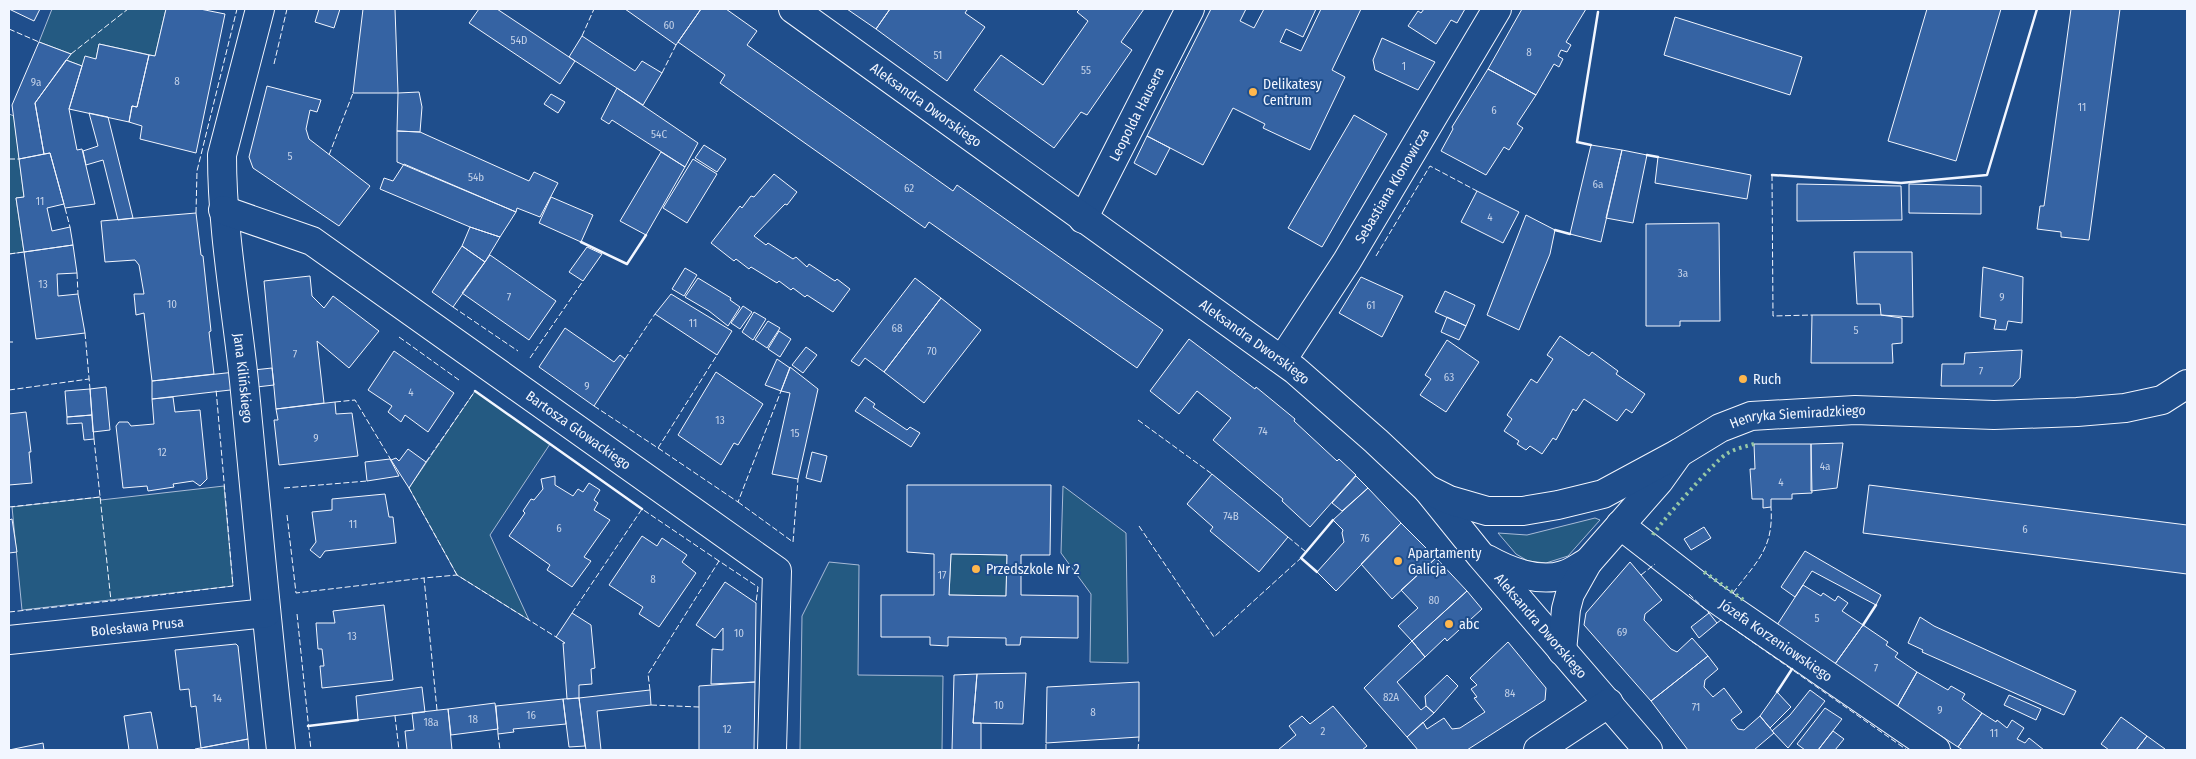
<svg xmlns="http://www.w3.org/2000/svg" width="2196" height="759" viewBox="0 0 2196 759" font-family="'Fira Sans Condensed',sans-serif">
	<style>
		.green { fill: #245a82; stroke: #a8bbd7 }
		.building { fill: #3563a3; stroke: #f2f6ff; fill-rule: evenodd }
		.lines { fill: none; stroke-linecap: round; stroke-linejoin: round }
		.minor-casing { stroke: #f2f6ff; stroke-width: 30 }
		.tertiary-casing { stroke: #f2f6ff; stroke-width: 30 }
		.primary-casing { stroke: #f2f6ff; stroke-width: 30 }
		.minor { stroke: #1f4e8c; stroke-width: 28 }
		.tertiary { stroke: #1f4e8c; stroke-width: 28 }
		.primary { stroke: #1f4e8c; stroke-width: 28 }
		.hedge { stroke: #97c8a6; stroke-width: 4; stroke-dasharray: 2.5 4; stroke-linecap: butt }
		.fence { stroke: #f2f6ff; stroke-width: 1; stroke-dasharray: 6 2.5; stroke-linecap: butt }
		.wall { stroke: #f2f6ff; stroke-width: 2.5 }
		.poi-dot { fill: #ffb74d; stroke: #1f4e8c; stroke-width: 2 }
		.labels { text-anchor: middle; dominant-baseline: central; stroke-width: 4; stroke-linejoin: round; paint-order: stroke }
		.number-label { font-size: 11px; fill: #c3d1e8 }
		.poi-label { font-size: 14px; fill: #f2f6ff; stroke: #1f4e8c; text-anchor: start }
		.street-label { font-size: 14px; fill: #f2f6ff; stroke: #1f4e8c }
	</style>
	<rect width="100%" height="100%" fill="#1f4e8c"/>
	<path class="green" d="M52,9H166L155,56L99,44L96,59L82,66L66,60L71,54L39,42Z
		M9,114L14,116L24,197L16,198L24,252L9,254Z
		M475,391L550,444L490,535L529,620L457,575L409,488Z
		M224,486L233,586L22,610L12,507L100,497L101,500Z
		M1063,486L1126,533L1128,663L1090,662L1091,594L1061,553Z
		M1595,518L1600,520L1568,556L1546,563L1528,561L1516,554L1498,533L1527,535Z
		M951,554L1007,555L1006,596L949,595Z
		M829,562L859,565L858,675L943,676L942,750H800L802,616Z"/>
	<path class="building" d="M9,9H40L34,21Z
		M166,9H200L225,14L196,153L140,139L142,126L129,122L132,106L137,107L149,55L155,56Z
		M319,9H340L334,28L315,22Z
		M363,9H395L398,93H353Z
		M479,9H497L575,61L560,84L469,23Z
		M625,9H701L676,45Z
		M701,9H726L757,31L747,45L953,191L957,185L1163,330L1137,368L929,222L925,228L720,83L725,75L678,42Z
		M847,9H890L876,29Z
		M890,9H966L967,10L965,13L985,27L947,81L876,29Z
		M1080,9H1144L1121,42L1132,50L1087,115L1081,112L1054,148L974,90L1001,55L1043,85L1088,21L1077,12Z
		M1211,9H1246L1240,21L1254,28L1264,9H1316L1303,37L1286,29L1280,42L1301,51L1321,9H1361L1332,70L1345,77L1310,150L1263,128L1265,124L1233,108L1203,165L1147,136Z
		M1424,9H1465L1457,23L1451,20L1436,44L1408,26L1418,11L1421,13Z
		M1522,9H1586L1566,42L1571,45L1567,52L1561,50L1558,56L1563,59L1559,67L1554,64L1536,95L1488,69Z
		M1927,9H2001L1956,161L1888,141Z
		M2071,9H2120L2089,240L2061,237V232L2037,229L2040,206H2044Z
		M1675,17L1802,57L1790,95L1664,55Z
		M582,36L635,71L642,61L662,73L643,105L569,57Z
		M1382,38L1435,62L1418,90L1375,70L1373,60Z
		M39,42L71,54L35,103L44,154L19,159L12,105Z
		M99,44L149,55L137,107L132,106L129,122L69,109L85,56L96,59Z
		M66,60L82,66L69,109L77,150L82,149L95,204L65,208L50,153L44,154L35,103Z
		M1488,69L1536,95L1517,124L1523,128L1509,150L1504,147L1486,175L1441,151L1453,129L1452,127Z
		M267,86L321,100L317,112L310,110L306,129L309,139L370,186L339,226L253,168L249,157Z
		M617,88L698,143L685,167L612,120L609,124L601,119Z
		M419,92L422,107L420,132L397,131L398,93Z
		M551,94L565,102L558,113L544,104Z
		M89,113L108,117L133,218L118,220L103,160L86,165L83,151L98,146Z
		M1354,115L1387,134L1322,247L1288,228Z
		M397,131L420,132L529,181L534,172L558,183L540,217L517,208L516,212L397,162Z
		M1147,136L1170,148L1156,175L1134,163Z
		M704,145L726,159L717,172L695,158Z
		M1591,145L1622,150L1601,242L1570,234Z
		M1622,150L1647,155L1633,223L1606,218Z
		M661,152L685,167L646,235L620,221Z
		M50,153L64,204L47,208L52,231L70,227L73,245L24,252L16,198L24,197L19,159Z
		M1658,157L1751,175L1747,199L1655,183Z
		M693,159L717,174L687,223L663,208Z
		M404,164L516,212L500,237L470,227L380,189L384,178L393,181Z
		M774,174L797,192L787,205L785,204L754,236L766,245L768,243L793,259L796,257L807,267L809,264L835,281L837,279L850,289L833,312L807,295L805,297L793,288L791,290L779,281L777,283L751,267L749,269L736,259L734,261L711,243L740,206L742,208L751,196L754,197Z
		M1797,184L1901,186L1902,220L1797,221Z
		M1909,184L1981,186V214L1909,213Z
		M1477,191L1519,212L1503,243L1461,222Z
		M551,197L593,215L581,242L539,223Z
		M196,213L201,255L203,256L211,331L209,332L214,374L152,381L144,313L136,315L134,294H144L139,265L135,260L105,262L101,221Z
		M1526,215L1555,230L1550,254L1519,330L1487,315Z
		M1719,223L1720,321H1680V326H1646V224Z
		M470,227L500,237L485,262L462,246Z
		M73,245L77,273L57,274L58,296L78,294L85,333L36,339L24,252Z
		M462,246L485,262L453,307L432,292Z
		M587,247L602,254L583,281L569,272Z
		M1854,252H1912L1913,317L1881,315L1880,304H1857Z
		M490,255L556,301L529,340L462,293Z
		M1983,267L2023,277L2022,323L2008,321L2006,330L1994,329L1996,320L1980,317Z
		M685,268L697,275L684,296L672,289Z
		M310,276L312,296L324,308L333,296L379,331L349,368L317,341L324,403L276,409L264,281Z
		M1361,277L1403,296L1382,337L1339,313Z
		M698,278L731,298L730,300L740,307L728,326L709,311L685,297Z
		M915,278L941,298L884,372L865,358L859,366L851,361Z
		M1445,291L1475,305L1466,326L1435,312Z
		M671,294L732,331L717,355L655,314Z
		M941,298L981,330L924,403L884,372Z
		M743,306L752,312L740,329L731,323Z
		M754,312L766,319L753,340L742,332Z
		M1812,315H1881L1902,318V343L1892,344L1893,363H1811Z
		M1447,317L1466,326L1459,340L1441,332Z
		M768,321L780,328L767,348L755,340Z
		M565,328L614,362L620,355L625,359L594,406L539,367Z
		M779,331L791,339L780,357L768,349Z
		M1560,336L1589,356L1592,352L1618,371L1616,374L1645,394L1632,413L1626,409L1617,421L1584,399L1576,411L1573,409L1556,440L1553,438L1542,454L1530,446L1526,450L1517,444L1519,441L1504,431L1512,419L1507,415L1531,379L1537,383L1553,359L1547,355Z
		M1189,339L1255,389L1256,387L1295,419L1294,421L1337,461L1339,459L1356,475L1310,527L1282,501L1283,499L1213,440L1231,418L1197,391L1179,414L1150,391Z
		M1447,340L1479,362L1446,412L1420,395L1431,379L1425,375Z
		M806,347L817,355L803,373L792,365Z
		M2022,350L2020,378L2013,386H1941L1942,364H1964L1965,353Z
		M394,351L454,393L428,432L405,415L401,422L388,412L392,406L368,390Z
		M777,359L790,368L781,391L765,385Z
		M790,367L818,389L798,479L772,474L790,393L781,391Z
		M272,368L274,385L152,399V381Z
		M716,372L763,404L738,445L734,443L721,465L678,435Z
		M106,387L110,430L93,432L90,389Z
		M90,389L92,415L67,417L65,391Z
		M173,397L175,412L200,410L207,479L200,486L193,481L173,484L174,487L148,491L147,486L123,488L116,426L119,422H128L131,426L154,424L152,399Z
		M865,397L875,404L873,407L907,430L910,427L920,433L911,447L855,411Z
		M335,402L336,414L352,413L358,456L279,465L274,420H278L276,409Z
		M26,412L31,452H29L32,483L9,485V414Z
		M92,415L94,439L84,440L82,423L67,424V417Z
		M1843,443L1837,488L1811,491V444Z
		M1754,444H1811L1812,493L1792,494V499H1771V507L1763,508V499H1752L1750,469H1755Z
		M408,449L426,462L409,488L391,460L396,458L399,461Z
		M812,452L827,456L821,482L806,478Z
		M390,459L399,476L367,481L365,462Z
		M1212,474L1288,537L1259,572L1210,531L1213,527L1187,504Z
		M555,476V485L573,496L578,489L583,492L589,483L600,490L594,500L598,503L594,510L610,520L584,557L591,561L572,587L547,570L550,565L509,536L525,513L523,511L531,499L534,500L543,489L541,479Z
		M1356,476L1368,488L1342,511L1332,503Z
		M907,485H1051L1050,555H1021V595L1078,596V638L1021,637L1020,645H1006V638L948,637V646L930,645V637H881V595H934V554L907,552ZM951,554L1007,555L1006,596L949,595Z
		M1869,485L2187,525V574L1863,533Z
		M1368,488L1401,523L1336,591L1317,572L1344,542L1342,533L1343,530L1333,520Z
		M385,494L389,517H393L396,543L325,551L320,558L310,550L316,542L312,512L332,510V499Z
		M12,519L17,552L9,553V520Z
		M1401,523L1436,558L1392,599L1361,564Z
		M1704,527L1711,538L1691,550L1684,539Z
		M642,536L657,546L662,538L687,555L682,562L696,573L659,627L639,614L643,607L609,585Z
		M1805,551L1881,595L1876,605L1812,571L1795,597L1781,587Z
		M1436,558L1467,591L1412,641L1398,626L1418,608L1401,590Z
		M1630,562L1662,600L1645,614L1644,620L1671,649L1677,652L1692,638L1708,656L1651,701L1584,625L1586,613Z
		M725,582L756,603L755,682L711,684L712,649L723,650V628L715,638L696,625Z
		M1803,585L1821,596L1823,593L1835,601L1838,596L1848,603L1842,611L1863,625L1835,664L1777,625Z
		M1467,591L1482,609L1447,641L1445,638L1425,657L1412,641Z
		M384,605L393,680L322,688L320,666H324L322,649H318L316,623H335L333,611Z
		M572,613L591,625L595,668L591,669L592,684L579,685V698L567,699L563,643H565L556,637Z
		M1709,613L1717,623L1699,638L1691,627Z
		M1920,617L1934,626L2076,691L2064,715L1922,652L1923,650L1908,643Z
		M1863,625L1888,642L1886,645L1898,653L1895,657L1917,672L1897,707L1835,664Z
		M1412,641L1425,657L1397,682L1421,710L1426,706L1434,713L1407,737L1364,688Z
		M1508,642L1546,688L1545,700L1467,750H1418L1407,737L1423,722L1427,729L1444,718L1452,729L1460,728L1485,712L1474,698L1477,697L1471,689L1477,685L1470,678Z
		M236,644L238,646L248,739L201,748L196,706L191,707L189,689L180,690L175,650Z
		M1708,656L1718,669L1705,680L1704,687L1713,697L1724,688L1742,712L1731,720L1738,729L1744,730L1760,716L1774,733L1754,750H1688L1651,701Z
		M1917,672L1948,690L1951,686L1965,694L1962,699L1982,713L1958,747L1897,707Z
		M1026,673L1023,724L973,723L977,674Z
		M977,674L973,723H981V750H952L954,675Z
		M1447,675L1458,686L1434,713L1426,706L1425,696Z
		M755,682L754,750H699V686Z
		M1139,682V737L1046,743L1047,687Z
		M422,687L425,712L358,720L356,696Z
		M650,690L651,705L597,711L601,750H586L579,698Z
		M1810,690L1825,701L1788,748L1772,731L1790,715Z
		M1777,692L1791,707L1770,728L1760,716Z
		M2009,695L2041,709L2036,720L2004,705Z
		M579,698L585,746L569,747L563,699Z
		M563,699L566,724L513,729L514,732L498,734L496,706Z
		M495,703L498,729L451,735L448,709Z
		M1333,706L1367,746L1362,750H1278L1296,735L1289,726L1302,716L1310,724Z
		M1825,708L1842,719L1818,750H1805L1797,744Z
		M448,709L452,750H407L405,731L414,730L412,713Z
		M151,712L158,750H129L124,716Z
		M1982,713L1996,722L1997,720L2007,728L2012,720L2024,728L2017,739L2025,743L2029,738L2044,750H1963L1958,747Z
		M2121,717L2147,736L2136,750H2109L2101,744Z
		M1833,731L1844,739L1835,750H1818Z
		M2147,736L2165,749V750H2136Z
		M248,739L249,750H195V749Z
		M43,743L44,750H9Z"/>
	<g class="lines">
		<g class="minor-casing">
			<g id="minor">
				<path id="s1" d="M260,9L222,155C222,231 236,306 244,381C256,504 267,627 281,750"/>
				<path id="s2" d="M223,210L312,241L777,571L772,750"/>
				<path id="s3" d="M1083,219L1190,9"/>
				<path id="s4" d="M1282,360L1347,261L1497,9"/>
				<path id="s5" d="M1620,525L1713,597L1936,750"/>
				<path id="s6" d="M9,640L266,613"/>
			</g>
		</g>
		<g class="tertiary-casing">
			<g id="tertiary">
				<path id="s7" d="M1427,489L1481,556L1648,750"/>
				<path d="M1487,559C1508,571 1539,583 1563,575C1572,573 1580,566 1588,562"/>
				<path d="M1562,651L1566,609L1570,594L1588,562L1659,481L1679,453"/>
				<path d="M1538,750L1609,703"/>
			</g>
		</g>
		<g class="primary-casing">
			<g id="primary">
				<path id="s8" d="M793,9L1295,370L1376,441L1427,489L1449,500L1487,511H1523L1558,505L1603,494L1679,453L1720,428L1751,416L1855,410L1994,415L2077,412L2125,408L2162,400L2187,384"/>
			</g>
		</g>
		<use href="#minor" class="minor"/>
		<use href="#tertiary" class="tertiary"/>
		<use href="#primary" class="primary"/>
		<path class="hedge" d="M1653,535C1655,529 1715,461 1725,455C1733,449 1744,447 1754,444
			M1704,572L1745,601"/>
		<path class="fence" d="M9,29L39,42
			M582,36L594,9
			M71,54L128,9
			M274,64L287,9
			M662,73L676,45
			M329,155L353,93
			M9,159H19
			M1772,175L1773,316L1812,315
			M65,208L70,227
			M196,213L197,171L237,9
			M9,254L24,252
			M1376,256L1430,166L1477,191
			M77,273L78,294
			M453,307L518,351
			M85,333L90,389
			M399,337L459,380
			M9,342H13
			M530,358L583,281
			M625,359L655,314
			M9,390L89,379
			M335,402L355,400L391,460
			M594,406L658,448L717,355
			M1138,420L1212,474
			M94,439L111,601L233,586L216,389
			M658,448L738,502L781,391
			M426,462L475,391
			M284,488L367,481
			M409,488L457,575
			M738,502L793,542L798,479
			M9,507L100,497
			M287,515L296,593L424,578
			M1139,526L1214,637L1301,558
			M1288,537L1306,552
			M1641,575L1655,564
			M1733,593C1756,562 1774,549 1771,507
			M1689,594L1709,613
			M9,612L111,601
			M572,613L642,509L719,561
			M297,614L311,750
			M1717,623L1721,620L1907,750
			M650,690L648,674L719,561L758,587L756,603
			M651,705L699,707
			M437,710L424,578L457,575L556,637
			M395,716L399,750
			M498,734L500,750
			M1046,750V743
			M1138,750L1139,737"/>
		<path class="wall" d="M1591,145L1577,142L1598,12
			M1647,155L1658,157
			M1772,175L1901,183L1987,175L2037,9
			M1555,230L1570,234
			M581,242L627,264L646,235
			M475,391L642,509
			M1317,572L1301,558L1333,520
			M1863,625L1876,605
			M1777,692L1792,669
			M308,726L358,720"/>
	</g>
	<g class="poi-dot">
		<circle cx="1253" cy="92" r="5"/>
		<circle cx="1743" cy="379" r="5"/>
		<circle cx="1398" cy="561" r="5"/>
		<circle cx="976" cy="569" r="5"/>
		<circle cx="1449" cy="624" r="5"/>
	</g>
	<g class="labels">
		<g class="number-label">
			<text x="669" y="25">60</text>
			<text x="519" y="40">54D</text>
			<text x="1529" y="52">8</text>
			<text x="938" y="55">51</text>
			<text x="1404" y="66">1</text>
			<text x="1086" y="70">55</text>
			<text x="177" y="81">8</text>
			<text x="36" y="82">9a</text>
			<text x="2082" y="107">11</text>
			<text x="1494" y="110">6</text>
			<text x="659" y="134">54C</text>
			<text x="290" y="156">5</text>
			<text x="476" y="177">54b</text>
			<text x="1598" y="184">6a</text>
			<text x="909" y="188">62</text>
			<text x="40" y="201">11</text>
			<text x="1490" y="217">4</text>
			<text x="1683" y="273">3a</text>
			<text x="43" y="284">13</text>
			<text x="509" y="297">7</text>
			<text x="2002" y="297">9</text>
			<text x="172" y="304">10</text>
			<text x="1371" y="305">61</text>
			<text x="693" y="323">11</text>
			<text x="897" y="328">68</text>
			<text x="1856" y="330">5</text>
			<text x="932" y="351">70</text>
			<text x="295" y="354">7</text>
			<text x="1981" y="371">7</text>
			<text x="1449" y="377">63</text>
			<text x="587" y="386">9</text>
			<text x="411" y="392">4</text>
			<text x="720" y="420">13</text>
			<text x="1263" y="431">74</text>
			<text x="795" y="433">15</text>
			<text x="316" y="438">9</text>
			<text x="162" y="452">12</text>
			<text x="1825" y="466">4a</text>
			<text x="1781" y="482">4</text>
			<text x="1231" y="516">74B</text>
			<text x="353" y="524">11</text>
			<text x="559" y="528">6</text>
			<text x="2025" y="529">6</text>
			<text x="1365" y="538">76</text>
			<text x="942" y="575">17</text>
			<text x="653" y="579">8</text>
			<text x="1434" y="600">80</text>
			<text x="1817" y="618">5</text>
			<text x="1622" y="632">69</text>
			<text x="739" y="633">10</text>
			<text x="352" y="636">13</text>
			<text x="1876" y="668">7</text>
			<text x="1510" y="693">84</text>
			<text x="1391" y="697">82A</text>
			<text x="217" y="698">14</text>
			<text x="999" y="705">10</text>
			<text x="1696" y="707">71</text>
			<text x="1940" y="710">9</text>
			<text x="1093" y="712">8</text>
			<text x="531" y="715">16</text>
			<text x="473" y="719">18</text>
			<text x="431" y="722">18a</text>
			<text x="727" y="729">12</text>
			<text x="1323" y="731">2</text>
			<text x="1994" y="733">11</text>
		</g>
		<g class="poi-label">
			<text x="1263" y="84">Delikatesy<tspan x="1263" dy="16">Centrum</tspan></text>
			<text x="1753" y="379">Ruch</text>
			<text x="1408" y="553">Apartamenty<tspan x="1408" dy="16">Galicja</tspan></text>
			<text x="986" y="569">Przedszkole Nr 2</text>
			<text x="1459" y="624">abc</text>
		</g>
		<g class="street-label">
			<text stroke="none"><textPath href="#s8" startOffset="164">Aleksandra Dworskiego</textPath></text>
			<text stroke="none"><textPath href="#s3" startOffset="118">Leopolda Hausera</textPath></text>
			<text stroke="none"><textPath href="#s4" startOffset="206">Sebastiana Klonowicza</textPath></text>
			<text stroke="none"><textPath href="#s8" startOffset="569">Aleksandra Dworskiego</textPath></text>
			<text stroke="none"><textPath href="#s1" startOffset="375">Jana Kilińskiego</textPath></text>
			<text stroke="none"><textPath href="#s8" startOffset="1192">Henryka Siemiradzkiego</textPath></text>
			<text stroke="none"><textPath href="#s2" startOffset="421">Bartosza Głowackiego</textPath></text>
			<text stroke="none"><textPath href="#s6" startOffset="129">Bolesława Prusa</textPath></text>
			<text stroke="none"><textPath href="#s7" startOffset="178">Aleksandra Dworskiego</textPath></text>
			<text stroke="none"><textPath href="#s5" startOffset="194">Józefa Korzeniowskiego</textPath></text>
		</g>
	</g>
	<rect width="2196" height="759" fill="none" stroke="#f2f6ff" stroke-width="20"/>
</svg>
